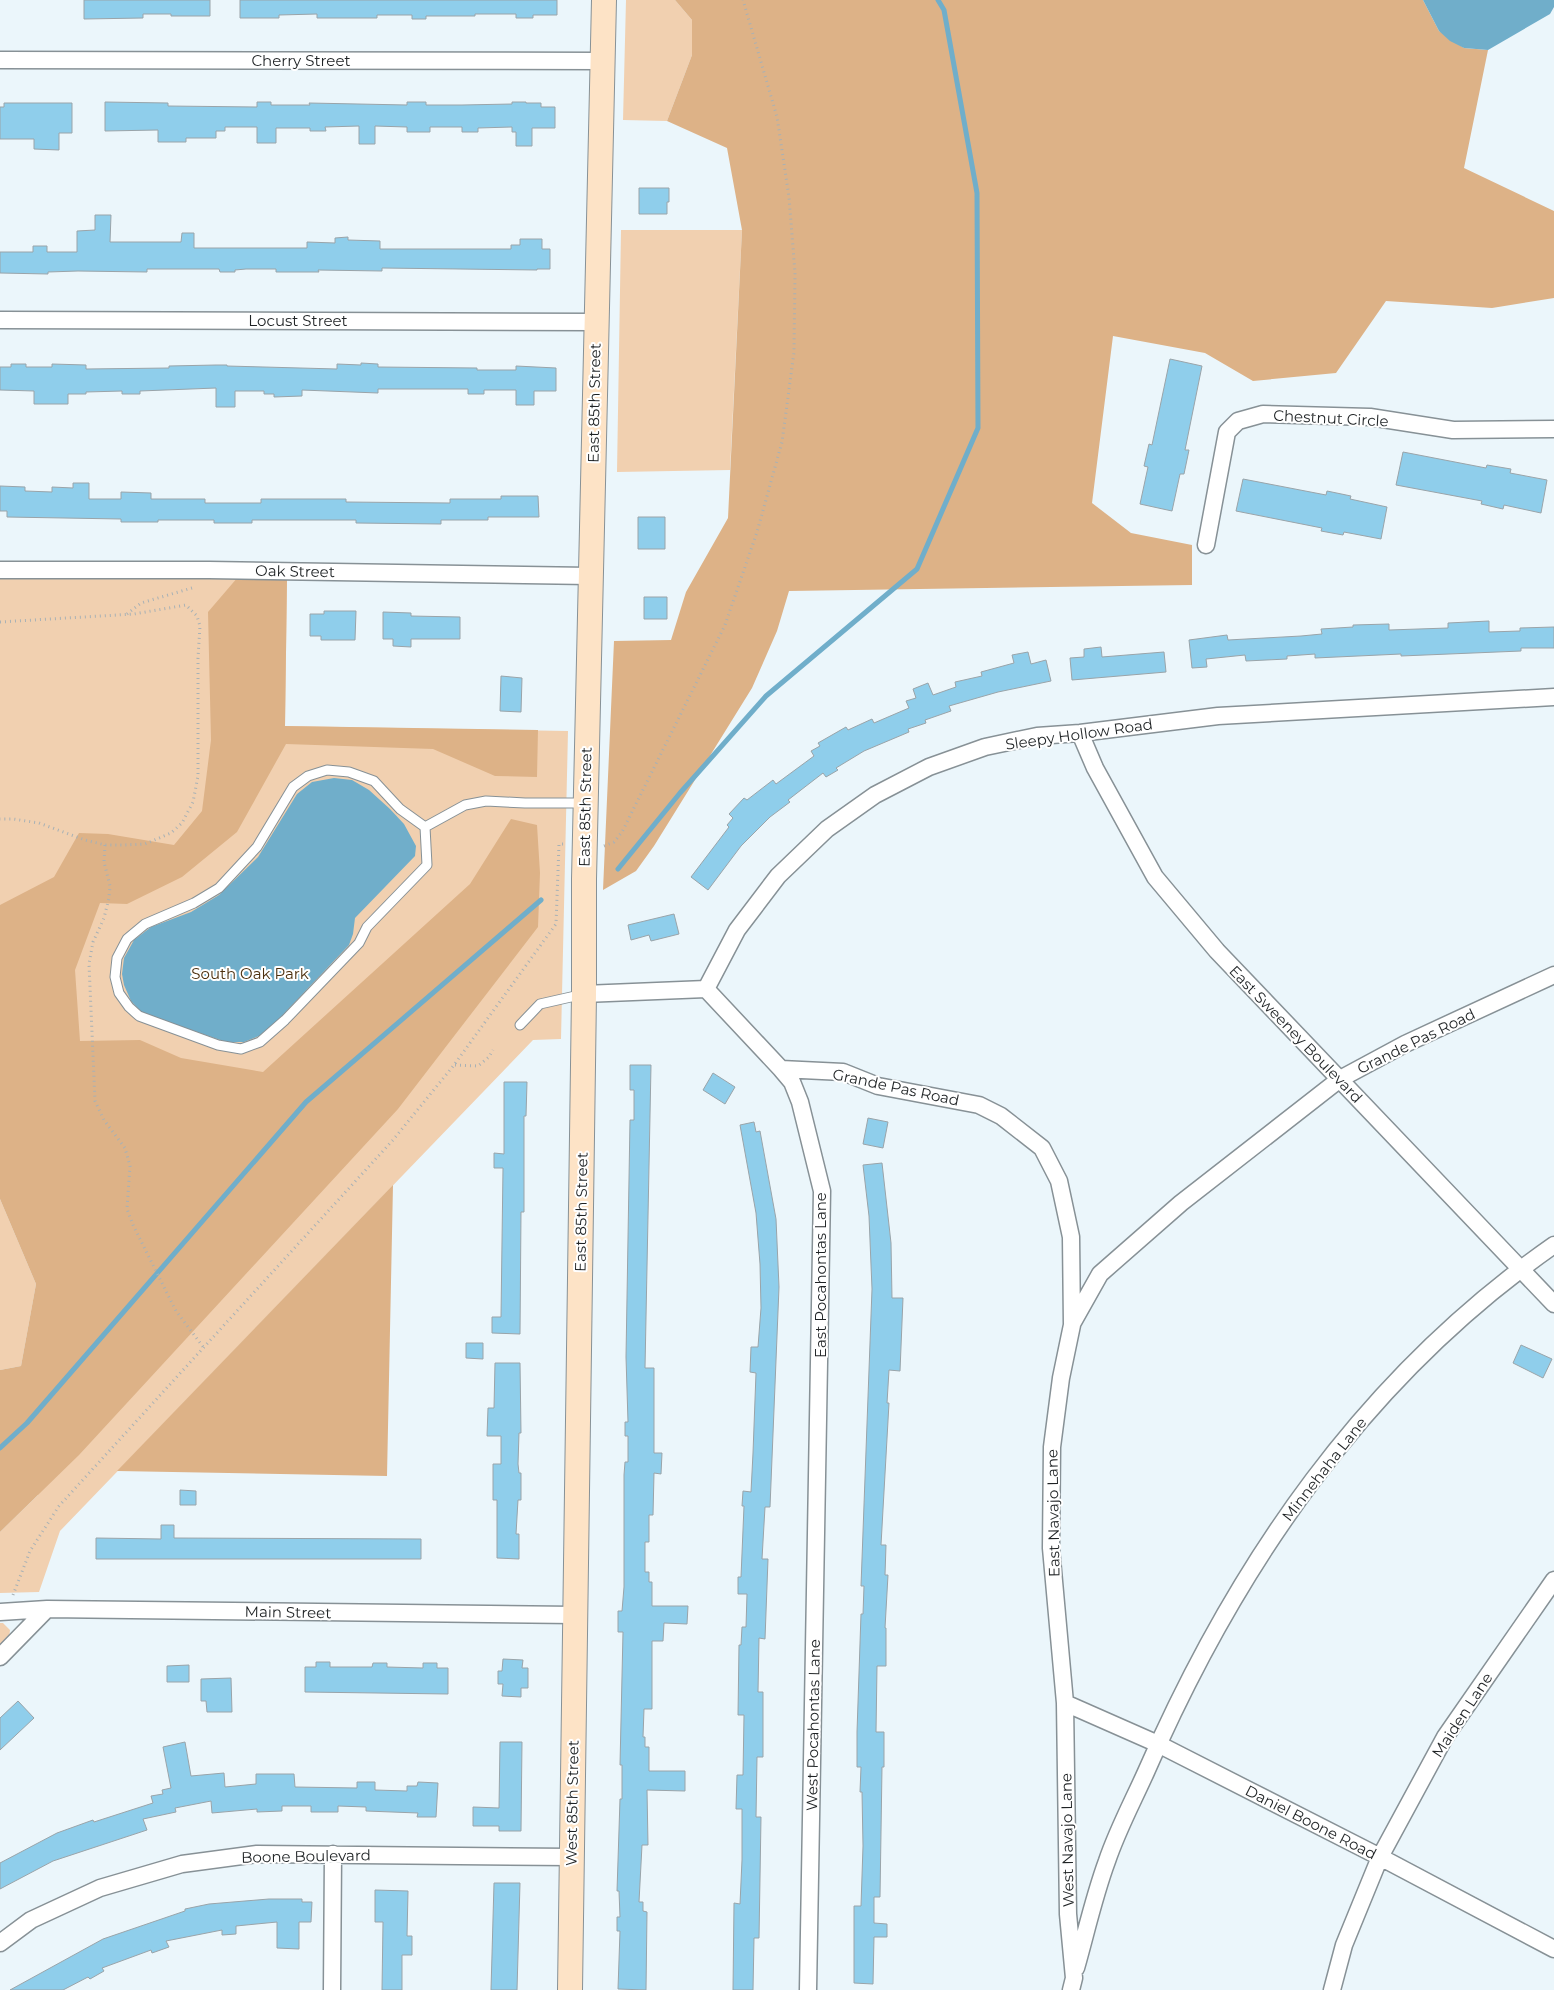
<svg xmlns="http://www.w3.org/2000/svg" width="1554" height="1990" viewBox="0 0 1554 1990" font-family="Montserrat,sans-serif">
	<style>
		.green { fill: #f1d0b0 }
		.forest { fill: #ddb287 }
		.water { fill: #70aeca }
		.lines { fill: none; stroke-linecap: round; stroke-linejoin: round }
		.stream { stroke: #70aeca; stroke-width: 5 }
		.building { fill: #8fceeb; stroke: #9aa4a9 }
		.service-casing { stroke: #879196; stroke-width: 11 }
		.minor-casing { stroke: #879196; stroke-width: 19 }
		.secondary-casing { stroke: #879196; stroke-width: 26 }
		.path { stroke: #a8b1b5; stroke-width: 3; stroke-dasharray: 1 4; stroke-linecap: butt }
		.service { stroke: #fff; stroke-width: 9 }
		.minor { stroke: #fff; stroke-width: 16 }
		.secondary { stroke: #fde3c6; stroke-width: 24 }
		.labels { text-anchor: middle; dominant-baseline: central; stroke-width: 4; stroke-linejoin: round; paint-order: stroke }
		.street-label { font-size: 15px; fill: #1e2224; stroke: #fff }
		.park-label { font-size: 15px; fill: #4d300e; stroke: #fff }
	</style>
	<rect width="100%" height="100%" fill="#ebf6fb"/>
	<path class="green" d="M626,0H675L692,20V55L667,121L623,120Z
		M621,230H742L730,470L617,472Z
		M238,577L287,579L285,726L568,731L561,1039L533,1040L60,1531L39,1592L0,1593V1532L38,1495L46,1119L0,1118V579Z
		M0,1199L36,1284L21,1366L0,1370Z
		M0,1623H3L10,1630L9,1638L0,1646Z"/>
	<path class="forest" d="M675,0H1423L1439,31L1464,48L1488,50L1464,168L1554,211V298L1492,308L1386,301L1336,373L1253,381L1205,353L1113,336L1092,503L1131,533L1192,545V585L789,591L777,631L752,688L654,846L636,871L603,890L614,641L671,640L686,592L728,518L742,230L727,148L667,121L692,55V20Z
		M238,577L287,579L285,726L538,730L537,777L495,776L433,749L286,744L237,832L182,877L127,904L100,903L75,970L80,1041L140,1040L181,1058L263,1072L470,884L511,819L537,825L540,873L538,927L398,1109L79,1455L0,1532V1370L21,1366L36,1284L0,1199V905L54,877L79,833L108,834L174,845L202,811L211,740L208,612Z
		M393,1185L387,1476L117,1471Z"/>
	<path class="water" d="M1423,0H1554V7L1550,14L1488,50L1464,48L1450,41L1439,31Z
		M334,778L352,780L369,790L390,809L404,824L416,846L415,856L355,918L353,934L349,945L277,1021L259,1036L244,1042H226L142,1013L131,1001L124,985L122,974L124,958L134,940L151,927L191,912L219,895L258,857L297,794L312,782Z"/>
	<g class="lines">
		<path class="stream" d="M618,869L680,793L766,696L917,569L978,428L977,193L944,10L938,0
			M0,1448L27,1423L306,1102L541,900"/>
	</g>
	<path class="building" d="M84,0H210V16H171V14H143V18L84,19Z
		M240,0H557V15H533V18H516V14H475V16H426V19H412V15H377V18H317V14L279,15V18H240Z
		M105,102L168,103V106L257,107V102H271V105H310L309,103L407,105V102H426V105H462L512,104V102H526V103H541V107H555V128H532V146H516V132H512V127L478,128V132H462V127H430V132H407V127L375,126V144H359V126L325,127L326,131H310V128H276V143H257V127H225V131H216V138H186V142H158V130L105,131Z
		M4,103H72V133H59V150L34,149V139H0V107H4Z
		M639,188H669V202H667V214H639Z
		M95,215H111L110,242H181L182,233H194V248H307V242L335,243V238L348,237V240L380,241V249H511V245H520V239H542V249H550V269H537V270L382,268V271L318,270L319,272H276V269H246L235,270V272H220L219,269H147V272L78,271L48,272V274L0,273V252H33V246H47V252H77V231L95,230Z
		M1170,359L1202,366L1185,450H1189L1184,474H1180L1172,511L1140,504L1148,467L1144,466L1149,444L1152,445Z
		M361,363L378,364V367L477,368V370H516V366L556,368V391H534V405H516V390H484V394H468V389H378V393L302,390V396L274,397V394H264V391H235V407H216V388L140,391V394H122V391L86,392V394H68V404H34V391L0,390V367H11V364H26V367H52V364L86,365V369L169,368V366L216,365H227V366L337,369V364L361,365Z
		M1403,452L1486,468L1487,465L1511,469L1510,473L1547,480L1541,513L1504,505L1503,509L1481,504L1482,501L1396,485Z
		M1243,479L1326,495L1327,491L1351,496L1350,499L1387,507L1381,539L1344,532L1343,535L1321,531L1322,528L1236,511Z
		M73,483H89V499H121V492L151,493V499H205V503H261V499H346V502L450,503V499H501V496H538L539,517H488V520H441V524L356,523V520H252V523H214V520H158V522H121V519L7,517V511H0V486L25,487V491L52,492V487L73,488Z
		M638,517H665V549H638Z
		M644,597H667V619H644Z
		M324,611H356L355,640H321V636H310V614H324Z
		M383,612L411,613V616L460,617V639H411V647L393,646V639H383Z
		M1489,621V632L1520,631V628L1554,627V648H1521V651L1401,656V654L1315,658V654L1287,656V659L1246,661L1245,655L1206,659L1207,667L1192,668L1189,640L1227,635L1228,640L1301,636L1322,634L1321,629L1353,627V625L1389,624V630L1448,628V623Z
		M1101,647L1102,657L1164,652L1166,672L1072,680L1070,658L1084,657V649Z
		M1028,652L1031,664L1046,660L1051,681L998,692L949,706L951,711L925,720L926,723L908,729L909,732L864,751L836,768L838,770L826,777L823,773L788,800L790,802L770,817L741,846L708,890L691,877L729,827L727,825L733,818L729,814L744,798L747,800L773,780L776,784L814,756L811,751L820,746L818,743L846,727L848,730L872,719L874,723L909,708L906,701L916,698L913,689L928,683L933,695L956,687L955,682L982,676L981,672L1014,663L1012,655Z
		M501,676L522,678L521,712L500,711Z
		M674,914L679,934L651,941L649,935L631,940L628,925Z
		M630,1065H651L645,1368H654V1453H662L661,1474L654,1473L653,1515H649V1542H645V1572H649V1582H652V1606H688L687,1624L664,1623L663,1641H652V1709H644L643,1737H645V1747H649V1771H685V1791L647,1790L648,1845H642L639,1902H643V1911L647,1912L646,1990L618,1989L620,1931H617V1917H620L619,1891H617L619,1830L620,1799H622V1765H620L623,1632H618V1611H622L624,1587V1475L625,1462H628V1436H625V1422H628L626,1357L630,1120H634V1090H630Z
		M713,1073L735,1087L725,1104L703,1090Z
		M504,1082H527L526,1116H524V1212H521L520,1334L492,1333V1317H501L503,1168H494V1153L504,1154Z
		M868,1118L888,1122L883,1148L863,1144Z
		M754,1122L756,1132L760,1131L776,1219L779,1287L770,1507H765L762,1559H768L765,1639L759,1638L758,1692H763V1757H757L756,1817H761L759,1938H754L753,1990H733L734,1903L740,1904L742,1860V1809H736L737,1775H743L744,1715H738L739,1645H741L742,1627H746L747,1594H738V1577H741L744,1506H742L743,1491L751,1492L753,1453L756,1373L750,1372L751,1347H758L761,1308L760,1264L756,1213L740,1125Z
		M882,1163L891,1243L892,1298H903L900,1371L889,1370L887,1403H889L881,1545H886L885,1575H888L885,1628H886V1666H877L876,1732H884V1767H882L880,1897H874V1923L887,1924V1937H874L873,1984L854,1983V1906H861L863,1846L862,1792H860L861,1767H857V1732L861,1614H863L864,1586H861L872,1289L869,1216L863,1165Z
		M466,1343H483V1359L466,1358Z
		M1521,1345L1552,1359L1543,1378L1513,1363Z
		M495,1363H520L521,1433H519L518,1464L519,1473H521V1500H518L516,1534H519V1559L497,1558V1500H493V1464H501V1436H487L488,1408H494Z
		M180,1490L196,1491V1505H180Z
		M161,1525H174V1538L421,1539V1559H96V1538L161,1539Z
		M503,1659L523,1660L522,1668H528V1688H521V1697L502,1696L503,1684H498V1671H502Z
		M316,1662H330V1667H372L373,1663H387V1667L423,1668V1663H437V1668H448V1694L305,1692V1667H316Z
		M189,1665V1682H167V1666Z
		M231,1678L232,1712H207L206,1701H201V1679Z
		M18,1701L34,1718L0,1750V1718Z
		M185,1742L191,1776L224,1773L225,1787L256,1784V1774H294L295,1787L357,1788V1782H375V1790L407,1791V1786H417L418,1782L438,1783L436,1817H417L418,1813L366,1811V1807L338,1806V1812H311V1806H282V1811L257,1812V1809L212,1813L211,1801L175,1808L176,1812L143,1819L147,1830L53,1861L0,1889V1863L57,1833L93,1820L94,1822L153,1803L151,1796L163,1794L162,1790L171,1788L163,1747Z
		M500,1742H522L521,1831H499V1826H473V1807L499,1808Z
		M494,1883H520L517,1990H491Z
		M375,1890L408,1891L407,1936H412V1955H402V1990H382L383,1922H375Z
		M269,1899H302V1902H312L311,1922H299V1949L277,1948V1922L236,1926V1934L222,1935V1930L166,1941L169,1947L152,1953L151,1950L102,1968L104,1971L90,1979L88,1977L63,1990H10L103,1939L185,1911V1909L209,1904Z"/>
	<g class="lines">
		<g class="service-casing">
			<path id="service" d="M425,827L400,809L374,781L349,772L327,770L308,776L293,787L257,847L219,888L194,903L145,924L127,939L117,958L115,977L119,993L129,1007L139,1016L218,1045L241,1049L260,1042L285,1020L359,943L367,927L427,865L425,827L465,805L486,801L525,803H585
				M520,1025L540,1004L584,994"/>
		</g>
		<g class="minor-casing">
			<path id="minor" d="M0,60L603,61
				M0,320L596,322
				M1206,545L1227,432L1238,421L1263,414L1370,417L1453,430L1554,429
				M0,570H209L590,576
				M1080,733L1095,768L1155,877L1217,951L1554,1304
				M706,989L737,930L778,876L827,829L875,795L929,767L985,747L1037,736L1080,733L1218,716L1554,697
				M584,994L706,989L781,1069L843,1072L878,1086L979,1105L1001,1116L1042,1148L1059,1181L1071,1237L1072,1325L1061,1378L1052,1447L1051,1548L1065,1703L1068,1914L1074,1978L1071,1990
				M781,1069L792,1082L800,1102L822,1191L808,1990
				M1073,1322L1100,1274L1181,1203L1340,1079L1405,1044L1554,975
				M0,1612L47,1609L575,1615
				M0,1657L47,1609
				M1065,1703L1158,1744L1380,1857L1554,1949
				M0,1943L31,1920L100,1888L182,1864L257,1854L572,1857
				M1076,1968C1086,1933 1094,1896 1107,1861C1117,1831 1133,1801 1146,1772C1237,1563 1365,1377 1554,1245
				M332,1990L333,1854
				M1332,1990L1344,1945L1380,1857L1445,1737L1554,1580"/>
		</g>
		<g class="secondary-casing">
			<path id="secondary" d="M570,1990L584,994V879L604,0"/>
		</g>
		<path class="path" d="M127,614L141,603L192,588
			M0,622L134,614L186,605L197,616L200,626L198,658V776L193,802L182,823L171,833L145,844L123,845H105L85,840L39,823L13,819H0
			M105,845L104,862L110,886L109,898L104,918L93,942L89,964L95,1101L104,1120L125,1148L130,1166L127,1209L133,1225L176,1311L204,1348
			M604,846L614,842L622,832L725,625L757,532L782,442L794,352L795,273L789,197L777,117L743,0
			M455,1065L478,1066L489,1057L493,1050
			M13,1595L30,1551L59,1506L393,1140L454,1065L556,924L559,844H565"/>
		<use href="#service" class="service"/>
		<use href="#minor" class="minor"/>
		<use href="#secondary" class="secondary"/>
	</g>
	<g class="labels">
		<g class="street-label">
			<text x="301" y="60">Cherry Street</text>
			<text x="298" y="320">Locust Street</text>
			<text transform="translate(594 403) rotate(-89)">East 85th Street</text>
			<text transform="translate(1331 418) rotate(3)">Chestnut Circle</text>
			<text transform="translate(295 571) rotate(1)">Oak Street</text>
			<text transform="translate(1079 734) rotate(-8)">Sleepy Hollow Road</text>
			<text transform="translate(585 807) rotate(-89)">East 85th Street</text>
			<text transform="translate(1296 1034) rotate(46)">East Sweeney Boulevard</text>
			<text transform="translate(1416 1041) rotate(-26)">Grande Pas Road</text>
			<text transform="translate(896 1087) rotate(12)">Grande Pas Road</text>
			<text transform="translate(581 1212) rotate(-89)">East 85th Street</text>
			<text transform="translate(820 1275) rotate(-90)">East Pocahontas Lane</text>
			<text transform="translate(1324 1469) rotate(-52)">Minnehaha Lane</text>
			<text transform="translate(1053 1513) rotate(-91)">East Navajo Lane</text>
			<text transform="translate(288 1612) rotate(1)">Main Street</text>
			<text transform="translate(1462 1715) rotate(-57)">Maiden Lane</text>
			<text transform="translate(813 1725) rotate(-89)">West Pocahontas Lane</text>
			<text transform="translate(572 1803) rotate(-89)">West 85th Street</text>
			<text transform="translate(1311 1822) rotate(27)">Daniel Boone Road</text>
			<text transform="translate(1067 1840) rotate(-91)">West Navajo Lane</text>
			<text transform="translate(306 1856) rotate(-1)">Boone Boulevard</text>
		</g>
		<g class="park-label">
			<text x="250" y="973">South Oak Park</text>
		</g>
	</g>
</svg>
